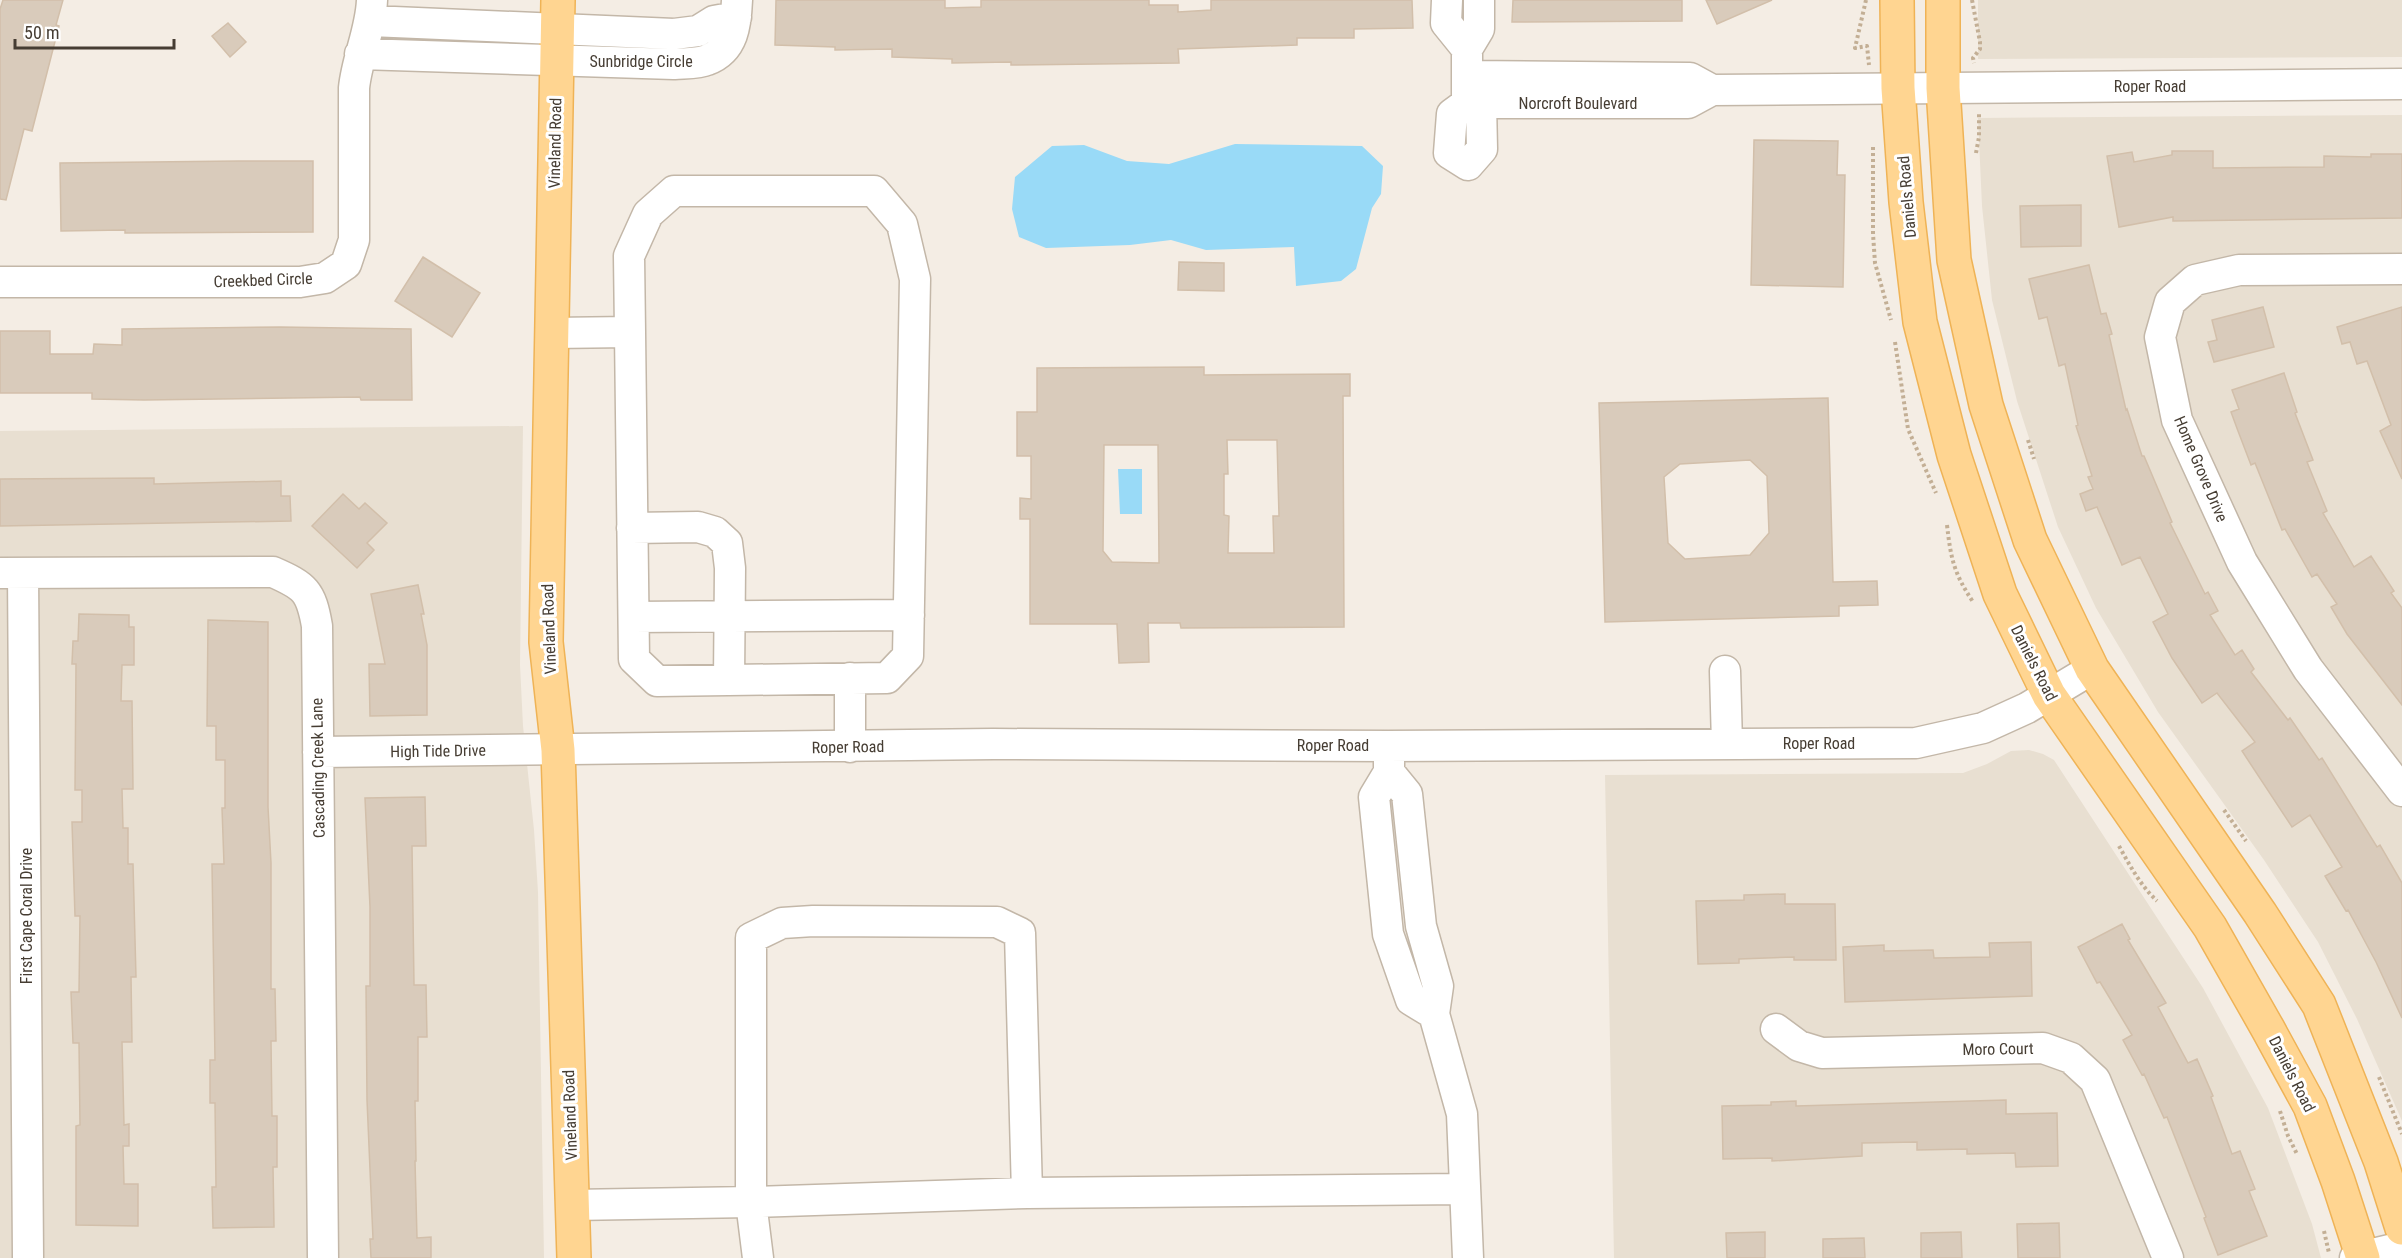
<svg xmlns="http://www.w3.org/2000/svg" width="2402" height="1258" viewBox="0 0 2402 1258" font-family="'Roboto Condensed',sans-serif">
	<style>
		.residential { fill: #e8dfd1 }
		.water { fill: #99daf7 }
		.building { fill: #d9cbbb; stroke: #d2bfaa; stroke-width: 1.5; fill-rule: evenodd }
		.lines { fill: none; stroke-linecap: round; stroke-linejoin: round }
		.minor-casing { stroke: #c3b7a8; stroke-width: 33 }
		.major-casing { stroke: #efb356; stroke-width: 36 }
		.path { stroke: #c3af95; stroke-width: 4; stroke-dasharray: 3 3; stroke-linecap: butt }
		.minor { stroke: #fff; stroke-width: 30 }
		.major { stroke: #ffd591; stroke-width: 33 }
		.labels { text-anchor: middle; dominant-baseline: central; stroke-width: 6; stroke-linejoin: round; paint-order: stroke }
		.street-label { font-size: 16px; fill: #463d33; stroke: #fff }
	</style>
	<rect width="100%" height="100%" fill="#f4ede4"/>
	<path class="residential" d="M1978,0H2402V57L1978,59Z
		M2402,115V1121L2357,1019L2318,942L2264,860L2158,712L2096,608L2058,527L2017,401L1992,300L1982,206L1978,118Z
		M523,426L520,665L523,726L534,830L538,892L544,1258H0V431Z
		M2029,750L2043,754L2054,760L2203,988L2268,1108L2312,1224L2321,1258H1614L1605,775L1963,773L1987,764L2011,751Z"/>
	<path class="water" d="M1235,144L1362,146L1383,166L1381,194L1372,208L1356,269L1341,281L1296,286L1294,247L1206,250L1171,240L1130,245L1046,248L1019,237L1012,209L1015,177L1052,146L1084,145L1127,161L1169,164Z
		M1118,469H1142V514H1120Z"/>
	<path class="building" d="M3,0H63L56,25L59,26L32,131L24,129L6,200L0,199V9Z
		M776,0H945V8L981,7V0H1149V5H1178V12L1211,10V0H1412L1413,28L1354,29V38H1297V45L1178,49L1179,63L1011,65V62L952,63V59L892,57V49L835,50V47L775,45Z
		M1513,0H1682V21L1512,22Z
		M1706,0H1772L1717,24Z
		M228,23L246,42L230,57L212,36Z
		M1754,140L1838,141L1837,175H1845L1843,287L1751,285Z
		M2172,151H2213V168L2324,167V156L2371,157V154H2402V218L2173,221V217L2119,227L2107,156L2132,152L2134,162L2172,155Z
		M239,161H313V232L125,233V230L61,231L60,163Z
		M2081,205V246L2021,247L2020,206Z
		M423,257L480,293L452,337L395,301Z
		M1179,262L1224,263V291L1178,290Z
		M2089,265L2101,314L2106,313L2112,334L2109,335L2126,410L2127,409L2142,456H2144L2172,522L2170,523L2205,594L2208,592L2218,611L2210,615L2235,655L2242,650L2254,669L2251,672L2288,720L2290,718L2319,760L2322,758L2377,847L2380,845L2402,883V1018L2376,962L2348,910L2346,911L2325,876L2342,867L2310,815L2292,827L2242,751L2255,742L2217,693L2202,703L2172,658L2153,622L2168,614L2140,557L2122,565L2097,507L2086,511L2080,494L2093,489L2088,477L2092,476L2076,426L2078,425L2065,364L2059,366L2047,317L2039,319L2029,279Z
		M2263,307L2274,347L2214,362L2208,342L2217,340L2212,320Z
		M2402,307V479L2380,431L2391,425L2367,361L2357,364L2350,342L2342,344L2337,327Z
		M280,327L411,329L412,400H361L360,397L144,400L92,399V393H0V331H50V354H93L94,344L122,345V329Z
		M1204,367V375L1350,374V396H1343L1344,627L1181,628L1180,623H1148L1149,662L1119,663L1117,624H1030V519H1020V498L1031,499V456H1017V412H1037V368ZM1227,440H1277L1279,516H1273L1274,553H1228L1229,516L1224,515V474H1228ZM1104,445H1158L1159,563L1112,562L1103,551Z
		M2284,373L2297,412L2295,413L2313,460L2307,462L2327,511L2323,513L2354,567L2371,556L2394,591L2391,593L2402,608V705L2347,634L2331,607L2337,604L2317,574L2312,577L2285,529L2282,530L2255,463L2251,465L2238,431L2231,412L2239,409L2232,390Z
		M1828,398L1833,582L1877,581L1878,605L1839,606V616L1605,622L1599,403ZM1750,460L1767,476L1769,533L1750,555L1685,559L1668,543L1664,477L1680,464Z
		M154,478V484L281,481V496H290L291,521L0,526V479Z
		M343,494L359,509L365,503L387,523L367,543L374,550L357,568L312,526Z
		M418,585L424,614H421L427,645V715L370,716L369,664H385L371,594Z
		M79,614L129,615V627H134V665H122L121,701H132L133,789H122L123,828H128V864H133L136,977H131L132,1042H122L124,1125L129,1124V1146H123L124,1184H138V1226L76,1225V1126L80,1125L79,1043H73L71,992H79L80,916H75L72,822H82V790H75L76,664H72L73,641H78Z
		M208,620L268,622V807L271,863V989H275L276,1041H271L272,1116H277V1167H273L274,1227L213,1228L212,1187H216L215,1103H210V1060H215L212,864H224L222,808H225V760H216V726H207Z
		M425,797L426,846H412L414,985H426L427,1037H418V1101H415L416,1161H415L417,1238L431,1237V1258H371L370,1239H373L367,1100L366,986H370V907L365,798Z
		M1785,894V904H1835L1836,960H1794V957L1739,959V963L1698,964L1696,901L1744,900V895Z
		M2122,924L2130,939L2128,940L2166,1003L2158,1007L2188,1063L2197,1059L2213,1096L2211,1097L2232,1154L2240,1151L2255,1189L2249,1191L2267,1236L2218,1255L2204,1218L2206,1217L2167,1117L2164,1118L2144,1074L2142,1075L2123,1040L2132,1035L2100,982L2097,983L2078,947Z
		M2031,942L2032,996L1845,1002L1843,947L1884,945V951L1933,950L1934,958L1990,957L1989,943Z
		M2006,1100V1114L2057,1113L2058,1166L2016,1167L2015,1153L1967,1154V1149L1917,1150V1142L1862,1143V1156L1772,1161V1158L1723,1159L1722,1106L1771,1105V1102L1796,1101V1106Z
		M2059,1223L2060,1258H2018L2017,1224Z
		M1765,1232V1258H1727L1726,1233Z
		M1961,1232L1962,1258H1921V1233Z
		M1864,1238L1865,1258H1823V1239Z"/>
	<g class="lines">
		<g class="minor-casing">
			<path id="minor" d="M1447,0L1446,23L1467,49
				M371,21L674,34L698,31L714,21L736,17
				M360,54L674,64C684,63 698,64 707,60C734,50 736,24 737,0
				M1467,76L1690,78L1712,90L2402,84
				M1467,97V49L1479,29V0
				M1467,103H1688L1712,90
				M1467,103L1452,114L1449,153L1468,165L1482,149L1481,103
				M2402,269L2239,270L2195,280L2170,302L2160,337L2177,420L2242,562L2308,669L2402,791
				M0,282H300L325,278L346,264L354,240V88C357,58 371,30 372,0
				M552,333L630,332L634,659L657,681L887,678L908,656L915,279L902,224L874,191H674L648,214L629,256L630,332
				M632,528L698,527L715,532L727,543L730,568L729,680
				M0,573L273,572C305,586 311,591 317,626L323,1258
				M23,573L28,1258
				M634,617L909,615
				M1725,671L1727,744
				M850,678V747
				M318,752L993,744L1388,746L1916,743L1983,728L2027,708L2092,669
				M1389,754V772L1374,797L1388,934L1411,1000L1434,1014
				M1389,772L1407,794L1421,926L1438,986L1434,1014L1462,1114L1468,1258
				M1776,1029L1799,1046L1822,1053L2043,1048L2071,1058L2095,1080L2168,1258
				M572,1205L751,1202L1027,1193L1465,1189
				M758,1258L751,1202V938L782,923L813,921L997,922L1020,933L1027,1193
				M2355,1258L2402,1247"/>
		</g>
		<g class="major-casing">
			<path id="major" d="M558,0L546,642L558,750L574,1258
				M1897,0L1898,88L1906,202L1920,322L1954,455L2000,594L2049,695L2210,927L2268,1029L2310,1106L2338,1181L2363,1258
				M1943,0V88L1954,260L1986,405L2030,540L2092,669L2260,913L2319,1005L2381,1162L2402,1228"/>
		</g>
		<path class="path" d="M1866,0L1855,48L1867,46L1869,65
			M1972,0L1980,42V49L1973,58L1974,63
			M1873,147V234L1875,263L1891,320
			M1976,153L1979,137V113
			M1895,342L1908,429L1936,493
			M2028,440L2034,459
			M1947,525C1951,560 1954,573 1973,602
			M2224,810L2246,841
			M2119,846C2130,866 2141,886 2157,901
			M2379,1077L2402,1134
			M2280,1111L2288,1136L2297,1154
			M2324,1231L2329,1253"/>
		<use href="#minor" class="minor"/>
		<use href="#major" class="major"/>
	</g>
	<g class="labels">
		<g class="street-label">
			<text x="641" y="61">Sunbridge Circle</text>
			<text x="2150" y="86">Roper Road</text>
			<text x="1578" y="103">Norcroft Boulevard</text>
			<text transform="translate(555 143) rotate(-89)">Vineland Road</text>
			<text transform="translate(1907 197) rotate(-95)">Daniels Road</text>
			<text transform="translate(263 280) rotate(-2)">Creekbed Circle</text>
			<text transform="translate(2201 469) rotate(67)">Home Grove Drive</text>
			<text transform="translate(549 629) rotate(-92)">Vineland Road</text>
			<text transform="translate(2034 663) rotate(63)">Daniels Road</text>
			<text x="1819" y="743">Roper Road</text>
			<text x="1333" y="745">Roper Road</text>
			<text transform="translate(848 747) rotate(-1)">Roper Road</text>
			<text transform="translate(438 751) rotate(-1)">High Tide Drive</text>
			<text transform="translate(318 768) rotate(-91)">Cascading Creek Lane</text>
			<text transform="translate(26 916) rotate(-90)">First Cape Coral Drive</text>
			<text transform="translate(1998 1049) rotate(-1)">Moro Court</text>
			<text transform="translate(2292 1074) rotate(63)">Daniels Road</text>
			<text transform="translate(570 1115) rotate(-92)">Vineland Road</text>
		</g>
	</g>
	<path d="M15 39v9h159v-9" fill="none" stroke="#463d33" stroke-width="3"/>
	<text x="24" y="39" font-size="18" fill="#463d33" stroke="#ffffff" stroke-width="4.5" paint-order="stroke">50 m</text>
</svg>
